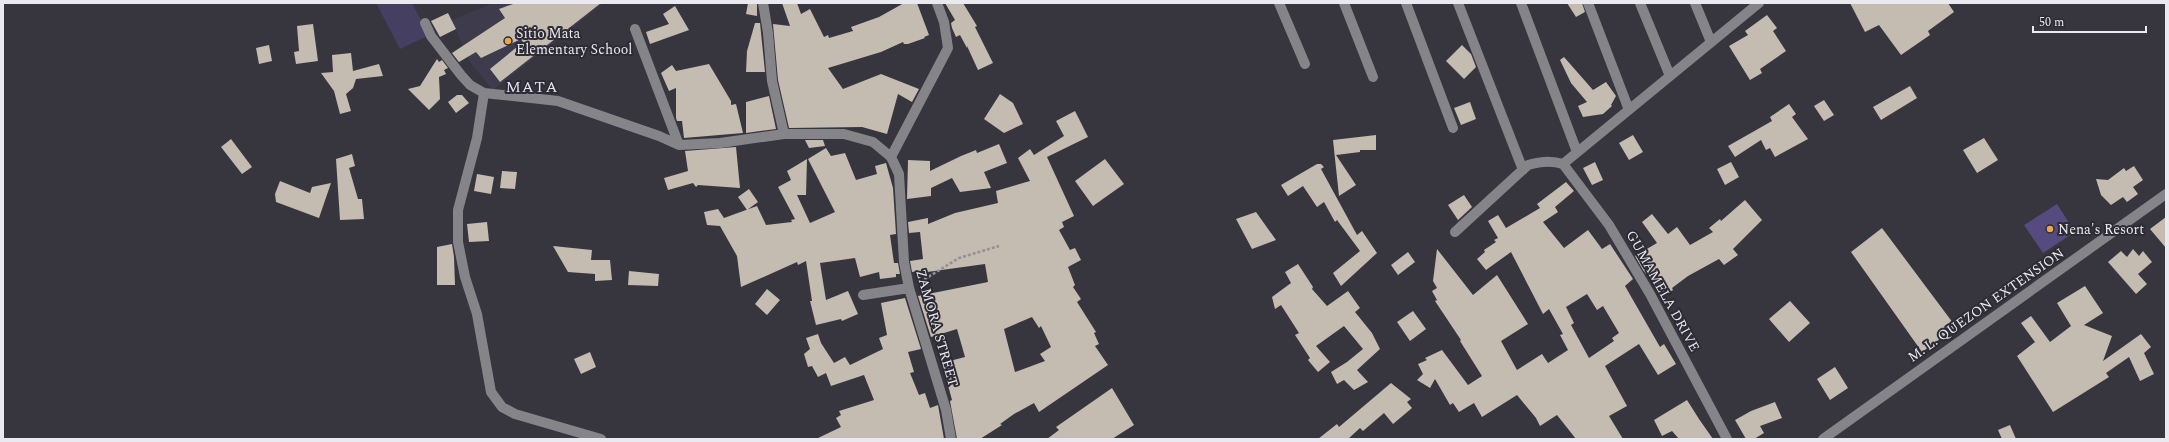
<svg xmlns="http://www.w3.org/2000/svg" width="2169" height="442" viewBox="0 0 2169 442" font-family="Spectral,serif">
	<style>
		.built { fill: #3e3c4c }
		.green { fill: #453f62 }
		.water { fill: #554b7e }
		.building { fill: #c4bbb1; fill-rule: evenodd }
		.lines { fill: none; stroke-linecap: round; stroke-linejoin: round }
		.path { stroke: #919198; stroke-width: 2.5; stroke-dasharray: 3 2; stroke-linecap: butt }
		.minor { stroke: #848489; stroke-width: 10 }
		.poi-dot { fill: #f3a442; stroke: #2d2b35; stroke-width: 1.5 }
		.labels { text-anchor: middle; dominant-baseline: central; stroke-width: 4; stroke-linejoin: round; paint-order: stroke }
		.poi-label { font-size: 14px; fill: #e9e9ef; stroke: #2d2b35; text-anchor: start }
		.street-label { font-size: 14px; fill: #e9e9ef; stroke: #2d2b35 }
		.quarter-label { font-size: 16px; letter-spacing: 1px; fill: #e4e2ef; stroke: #2d2b35 }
	</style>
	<rect width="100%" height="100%" fill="#37363f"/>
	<path class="built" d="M493,3H604L493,90L470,62L452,20Z"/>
	<path class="green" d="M376,3H412L429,35L400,49Z"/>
	<path class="water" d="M2057,204L2075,232L2043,253L2024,225Z"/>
	<path class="building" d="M516,3H601L500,82L490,69L523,42L521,39L481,58L476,52L459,62L452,53L505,18L499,9Z
		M748,3H757V16L746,14Z
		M782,3H797L801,14L810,9L824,37L828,35L829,38L853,31L851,27L879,17L904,3H917L929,35L924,37L925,38L908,44H904L903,42L881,52L828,68L843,89L881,74L919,89L912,102L898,94L887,134L862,127L789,128L778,80L773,24L790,26Z
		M945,3H963L977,26L975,27L993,63L978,70L967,46V48L960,35L956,37L952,28L951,23L955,20Z
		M1567,3H1582L1585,12L1576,17Z
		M1850,3H1948L1954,12L1928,31L1930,35L1901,55L1879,25L1865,32Z
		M675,6L689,30L650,44L646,32L669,24L663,14Z
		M448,13L456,29L440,37L431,21Z
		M1767,15L1777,28L1773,31L1786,51L1760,69L1762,73L1750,80L1729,46L1748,35L1745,31Z
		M755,23H760L765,72H746L747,51Z
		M313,24L318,61L296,64L294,52L299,51L297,26Z
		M269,45L272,61L259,64L256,48Z
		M1462,45L1471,54L1476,67L1464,79L1446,61Z
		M351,53L353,71L379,64L383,76L356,79L353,88L346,94L351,111L340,114L334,91L321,73L333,72L332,55Z
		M1564,57L1593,90L1606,82L1616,96L1611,105L1612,106L1603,114L1583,117L1578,106L1587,102L1571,83L1560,60Z
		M437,59L439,62L442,60L448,68L444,70L446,74L439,77L440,99L429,110L408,89L420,86Z
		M709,64L731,101V105L736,104L743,133L684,138L682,121H677L676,118V88L669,91L661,73L672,65L676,71Z
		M1910,86L1917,98L1881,120L1873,107Z
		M1000,94L1013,103L1023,124L1004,133L984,119Z
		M457,95H462L469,103L456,113L448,102Z
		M769,96L776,129L746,133V102Z
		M1824,100L1834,115L1824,121L1814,106Z
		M1470,102L1476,119L1461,125L1454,108Z
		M1789,104L1796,114L1792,117L1808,139L1775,157L1770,148L1766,150L1761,140L1735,157L1728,146L1772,121L1770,117Z
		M1075,111L1088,137L1047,157L1074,216L1062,222L1064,227L1059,230L1070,250L1075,248L1081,260L1068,267L1075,285L1073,287L1081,299L1077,302L1096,332L1094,333L1099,344L1095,346L1108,365L1039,412L1034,403L1014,414L1000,424L1002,425L980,439H957L950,401L952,400L942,363L965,357L957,329L931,337L918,296L988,282L985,264L920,273V271L912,272L910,261L923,259L920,232L909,233L908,222L928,218V224L955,213L998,203L996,191L1030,181L1018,158L1030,149L1034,155L1064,136L1056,121ZM1032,317L1039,328L1041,326L1051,347L1040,354L1045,361L1015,372L1004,329Z
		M1376,135V150H1360V152L1336,155L1356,185L1339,196L1333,140Z
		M1633,135L1643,152L1629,160L1619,143Z
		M1984,138L1998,160L1977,173L1963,150Z
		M231,139L252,167L242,174L221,147Z
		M805,140H823L825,146L809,148Z
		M999,144L1007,163L984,172L991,188L960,192L952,178L931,188V196L907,199L908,160L930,161V171L961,156L976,150L977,153Z
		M736,147L740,188L698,185L696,187L693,183L668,190L664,178L688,171L685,151Z
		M826,148L831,156L845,153L856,180L877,174L875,166L886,163L893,188L896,234L890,235L894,263H898L900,274H896V277L880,279L879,272L860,277L855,258L820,263L826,300L848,291L858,314L842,321L841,319L816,325L810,301H812L806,261L798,265L797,262L741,287L737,256L720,226L707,225L704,212L718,209L724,218L757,206L766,225L792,222L791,220L795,219L778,187L791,180L787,171L807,159L806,195H797L810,223L835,212L808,159Z
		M352,154L355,166L349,168L358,199H362L364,219L340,220L336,159Z
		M1105,159L1124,184L1093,206L1075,181Z
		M1595,162L1603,180L1592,185L1583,168Z
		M1731,162L1739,177L1725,185L1717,169Z
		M1317,164H1321L1324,167L1321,169L1357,235L1362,231L1377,253L1341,286L1333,273L1360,251L1337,220L1335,222L1324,202L1317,207L1303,186L1288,196L1281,185Z
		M2134,166L2143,180L2133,187L2138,194L2127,202L2123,197L2111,205L2101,195L2096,179L2108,180L2124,168L2126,171Z
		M502,171L517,172L515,189L500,188Z
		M477,174L494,177L491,194L474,191Z
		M280,181L310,193L312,187L331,183L319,218L276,202L275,194Z
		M1566,182L1574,191L1555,207L1558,212L1543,222L1564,248L1588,230L1602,249L1610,244L1633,279L1625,286L1660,347L1664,344L1676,364L1658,375L1639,344L1605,366L1627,406L1609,416L1623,439H1576L1557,415L1540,426L1536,418L1517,395L1482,417L1474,403L1459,412L1453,403L1450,405L1435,379L1430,388L1417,380L1423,374L1418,364L1427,360L1425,358L1442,350L1468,385L1482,376L1460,341L1461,340L1435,301L1437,300L1432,291L1437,288L1433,281L1437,249L1473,295L1497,275L1528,324L1501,341L1517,370L1542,354L1548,363L1568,350L1560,335L1563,334L1549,309L1543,314L1511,252L1486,270L1477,259L1485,252L1484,250L1496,242L1494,240L1498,238L1488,221L1498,215L1506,228L1540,208L1537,204ZM1587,294L1597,310L1603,306L1619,333L1612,338L1614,341L1589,358L1571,325L1574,323L1566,307Z
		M749,189L758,202L747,210L738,197Z
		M1464,195L1472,207L1458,220L1448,205Z
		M1745,200L1762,220L1733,249L1738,255L1724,265L1719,259L1688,276L1672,288L1673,290L1662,296L1648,272L1646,274L1643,270L1635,256L1657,243L1642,222L1652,214L1668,234L1677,227L1690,245L1713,232L1709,228L1720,219L1721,221Z
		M1256,212L1276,240L1252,249L1236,219Z
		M2166,217V248L2150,229Z
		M487,222L489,241L469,242L467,224Z
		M1882,228L1956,327L1922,352L1851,252Z
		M452,244L454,257L455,285H437V247Z
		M553,246L592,250L591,260H610L612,280L595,281V274L568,272Z
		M2133,249L2139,256L2143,251L2152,262L2138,274L2147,284L2136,294L2108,262L2121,251L2127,257Z
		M1408,252L1415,262L1398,275L1391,265Z
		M1298,264L1313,287L1312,289L1327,306L1348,291L1360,308L1355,312L1372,333L1380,349L1357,370L1368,382L1354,390L1344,380L1337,384L1331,372L1347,362L1363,349L1344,326L1316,346L1330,362L1318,372L1308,360L1310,358L1295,335L1299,333L1281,305L1275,309L1272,297L1291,283L1285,272Z
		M629,271L659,274L658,286L628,285Z
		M2085,286L2103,313L2084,325L2112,336L2103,361L2141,334L2151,347L2144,353L2154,374L2140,381L2129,357L2106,373L2109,377L2053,412L2017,356L2035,342L2021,323L2031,316L2050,342L2071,326L2057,303Z
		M767,289L780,300L767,315L755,304Z
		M905,298L921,349L908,352L914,372L910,373L919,395L925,393L930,408L938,405L944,439H816L841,427L836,418L841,415L839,411L874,400L864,375L831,386L826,373L818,377L812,366L808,367L804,354L810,349L806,338L818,334L821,343L834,363L845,357L850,365L883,349L879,338L887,335L881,303Z
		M1790,301L1810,323L1789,342L1769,319Z
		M1413,311L1426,329L1410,341L1397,322Z
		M590,352L596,367L581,374L574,359Z
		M1835,367L1848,388L1830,400L1817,379Z
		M1391,383L1411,399L1407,402L1412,408L1393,424L1384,413L1363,431L1360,428L1348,439H1318L1337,424L1339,427Z
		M1112,388L1134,425L1112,439H1047L1059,430L1056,427Z
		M1687,400L1699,419L1713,439H1679L1672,431L1662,436L1654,420Z
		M1775,402L1782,418L1760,426L1764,433L1754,439H1746L1735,420L1751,411Z
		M2010,425L2016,439H2002L1998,430Z"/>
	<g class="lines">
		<path class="path" d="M920,282L959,258L999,246"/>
		<path class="minor" d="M763,3L768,33L772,81L784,134
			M1279,3L1305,64
			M1344,3L1373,77
			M1406,3L1453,128
			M1458,3L1523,170
			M1521,3L1577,152
			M1588,3L1629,110
			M1640,3L1670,76
			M1695,3L1711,42
			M425,23L431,36L461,75L470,85L484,93L558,101L659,136L679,145L720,143L784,134H844L873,142L891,157L899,174L904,262L909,288L946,410L951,439
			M635,29L679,145
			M484,93L477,138L458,210V242L465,277L477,314L491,392L502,407L515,414L601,439
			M891,157L948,48L944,22L937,3
			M1563,164L1609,225L1650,294L1727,439
			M1563,164L1759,3
			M1455,232L1528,165C1541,161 1551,160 1563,164
			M863,295L909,288
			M1823,439L2166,194"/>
	</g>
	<g class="poi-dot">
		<circle cx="508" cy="41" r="4"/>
		<circle cx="2050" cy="229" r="4"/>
	</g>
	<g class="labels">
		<g class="poi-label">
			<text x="516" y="33">Sitio Mata<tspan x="516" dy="16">Elementary School</tspan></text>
			<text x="2058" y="229">Nena's Resort</text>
		</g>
		<g class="street-label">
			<text transform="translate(1663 291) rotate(61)">GUMAMELA DRIVE</text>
			<text transform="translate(1986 305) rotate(-35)">M. L. QUEZON EXTENSION</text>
			<text transform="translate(937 328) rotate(74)">ZAMORA STREET</text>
		</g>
		<g class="quarter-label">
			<text x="532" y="87">MATA</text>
		</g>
	</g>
	<rect width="2169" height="442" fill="none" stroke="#e9e9ef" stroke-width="8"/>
	<path d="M2033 26v6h113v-6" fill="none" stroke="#e9e9ef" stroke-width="2"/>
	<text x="2039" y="26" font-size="12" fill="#e9e9ef" stroke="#2d2b35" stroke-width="3" paint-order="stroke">50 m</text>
</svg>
